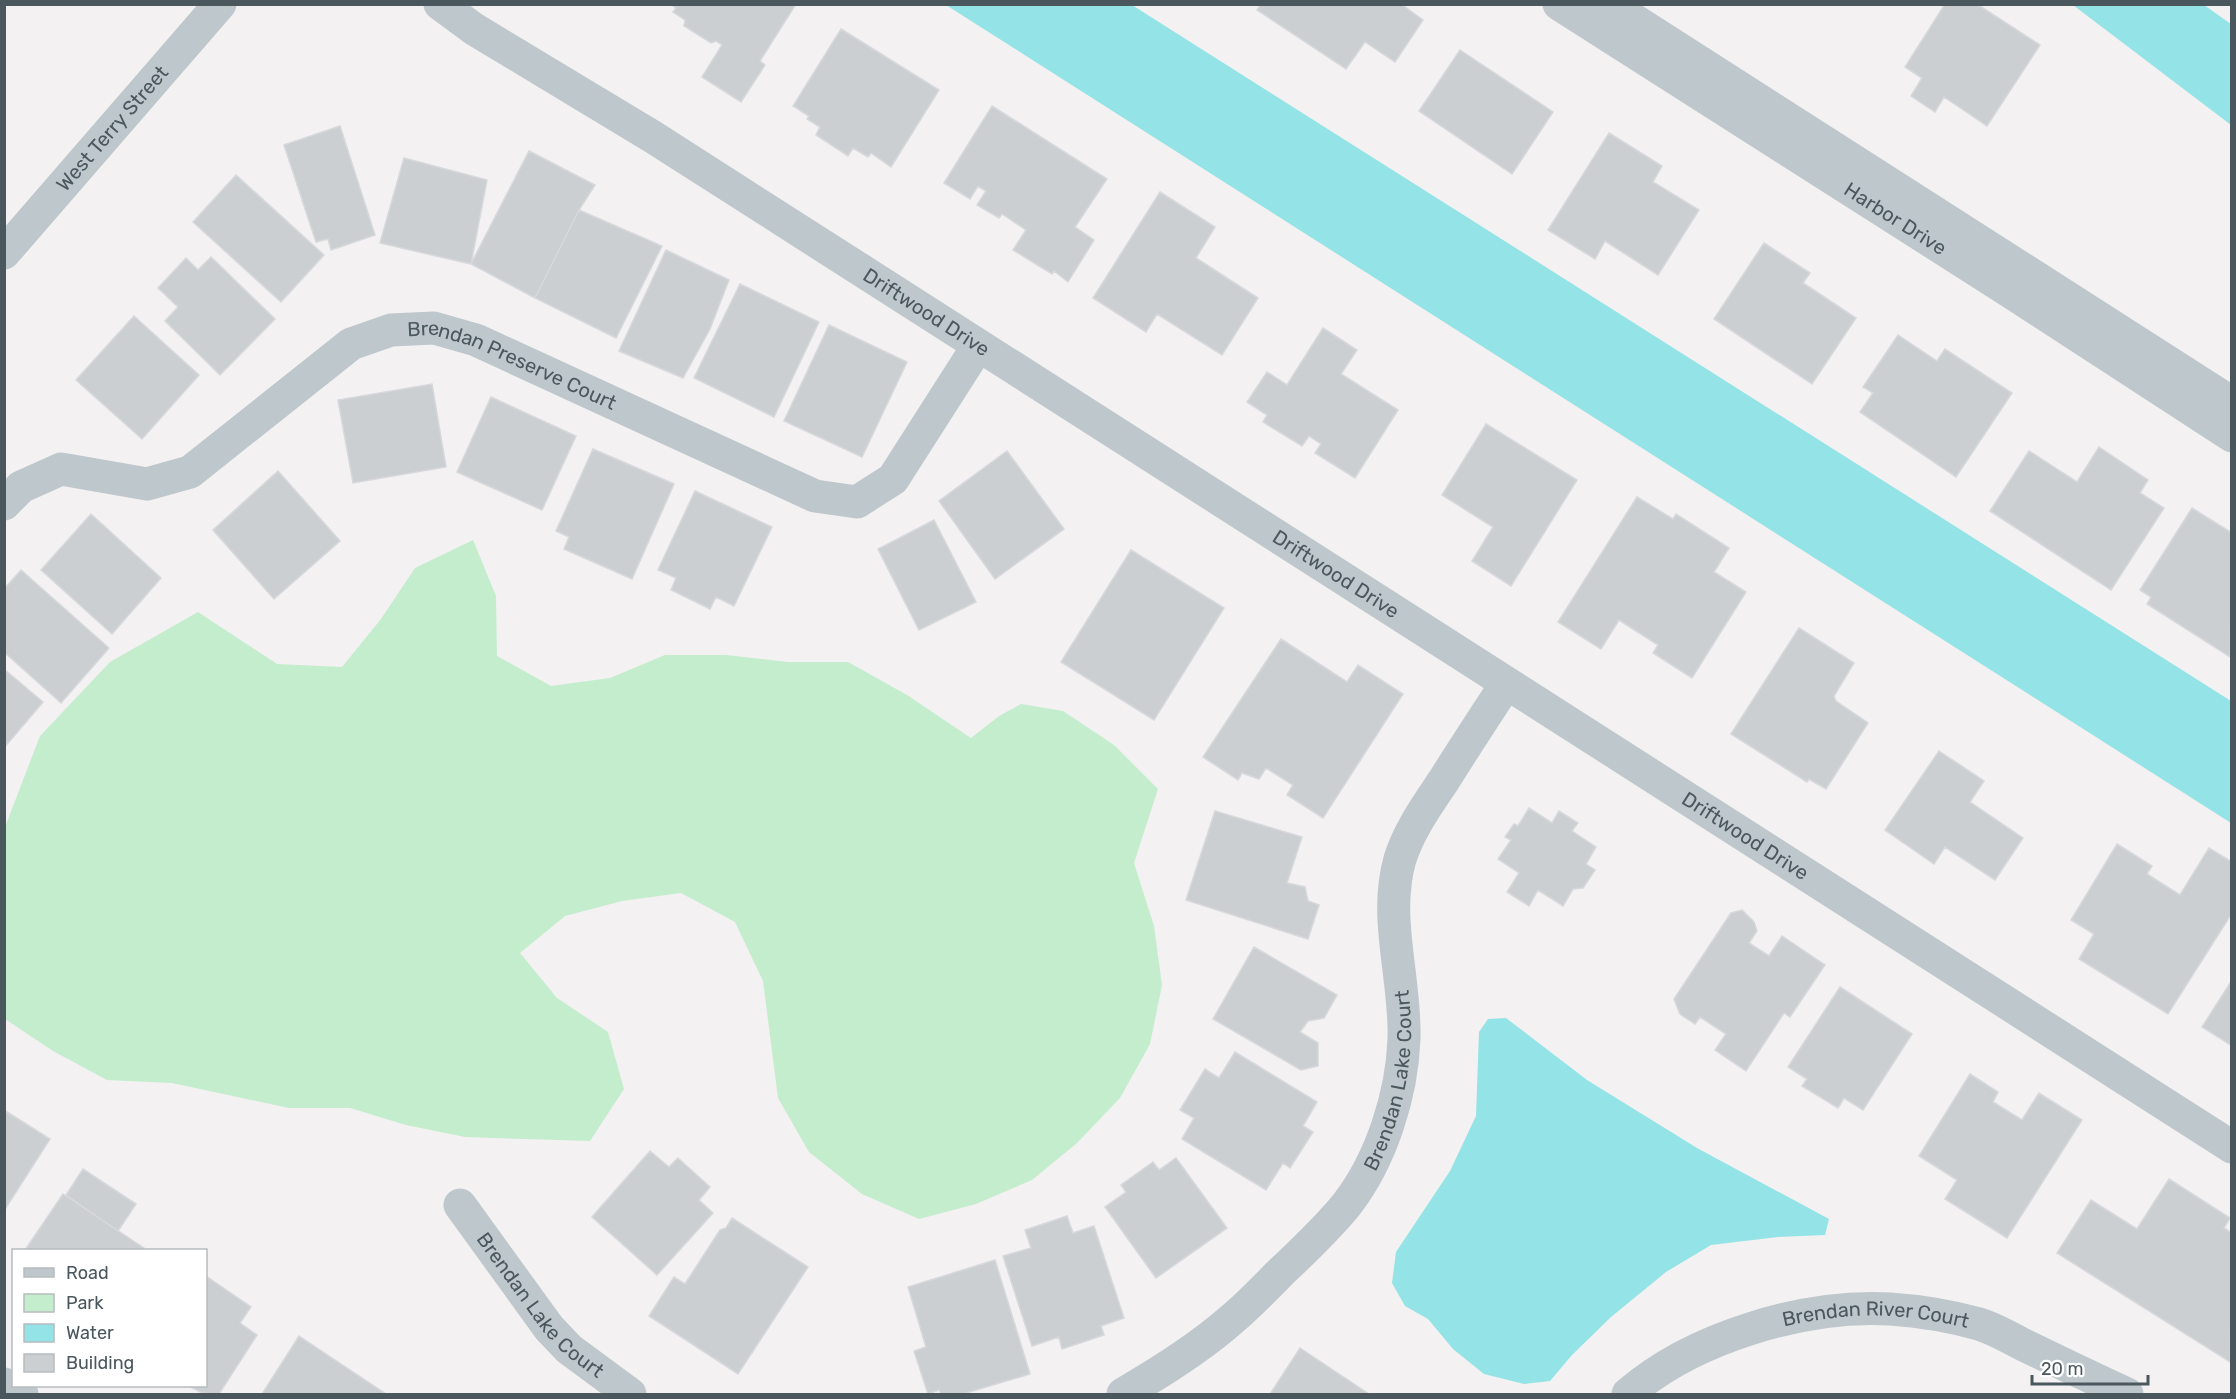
<svg xmlns="http://www.w3.org/2000/svg" width="2236" height="1399" viewBox="0 0 2236 1399" font-family="Rubik,sans-serif">
	<style>
		.green { fill: #c4edcd }
		.water { fill: #94e3e6 }
		.building { fill: #cbcfd2; stroke: #d6d8dc; stroke-width: 1.5 }
		.lines { fill: none; stroke-linecap: round; stroke-linejoin: round }
		.minor { stroke: #bec7cc; stroke-width: 33 }
		.labels { text-anchor: middle; dominant-baseline: central; stroke-width: 4.5; stroke-linejoin: round; paint-order: stroke }
		.street-label { font-size: 20px; fill: #4a575d; stroke: #fff }
	</style>
	<rect width="100%" height="100%" fill="#f3f1f1"/>
	<path class="green" d="M473,540L496,596L497,656L551,686L610,678L665,655H726L788,662H848L907,695L971,738L999,716L1021,704L1063,711L1114,745L1158,789L1134,863L1154,926L1162,985L1150,1044L1120,1098L1077,1143L1032,1180L976,1204L919,1219L862,1194L809,1152L778,1098L763,981L735,922L681,893L622,901L565,916L520,953L557,998L608,1032L624,1089L590,1141L465,1137L406,1125L350,1108H289L172,1083L107,1080L53,1051L5,1019V827L40,736L110,662L198,612L277,664L342,667L381,619L415,568Z"/>
	<path class="water" d="M946,5H1132L2231,701V823Z
		M2073,5H2204L2231,24V125Z
		M1506,1018L1587,1080L1697,1148L1829,1219L1825,1235L1778,1237L1711,1245L1666,1272L1611,1317L1572,1355L1550,1381L1524,1384L1484,1374L1453,1349L1428,1319L1405,1306L1392,1283L1396,1252L1450,1171L1476,1116L1479,1032L1488,1019Z"/>
	<path class="building" d="M670,4H796L760,61L765,65L741,102L702,77L722,45L716,41L711,43L684,26L685,20L673,12L676,8Z
		M1261,4H1401L1423,20L1395,62L1365,42L1346,69L1257,10Z
		M1945,4H1977L2040,45L1987,126L1944,97L1935,112L1911,96L1922,78L1905,67Z
		M841,29L939,90L891,167L871,153L868,157L853,148L848,156L816,135L820,127L807,119L809,116L793,106Z
		M1460,50L1553,112L1512,174L1419,111Z
		M992,106L1107,179L1075,227L1094,240L1068,282L1054,271L1052,274L1013,250L1026,230L1002,214L999,218L977,205L986,191L978,186L970,199L944,183Z
		M340,126L375,235L331,250L328,239L316,242L284,145Z
		M1609,133L1662,166L1653,182L1699,210L1658,275L1605,241L1595,259L1548,230Z
		M529,151L595,185L579,210L535,298L471,264Z
		M404,158L487,180L471,264L380,243Z
		M236,175L324,255L281,302L193,222Z
		M1160,192L1215,227L1196,258L1258,298L1222,355L1157,314L1146,332L1093,298Z
		M579,210L662,246L616,338L535,298Z
		M1764,243L1810,273L1803,283L1856,318L1812,384L1714,319Z
		M666,250L729,280L710,329L683,378L619,351Z
		M211,257L275,319L220,375L165,321L178,307L158,288L186,258L198,270Z
		M740,284L819,322L774,417L694,378Z
		M134,316L199,375L142,439L76,380Z
		M829,325L907,362L862,457L784,421Z
		M1323,328L1357,350L1341,374L1398,410L1355,478L1315,453L1321,444L1309,436L1302,446L1263,422L1267,415L1247,402L1267,372L1287,385Z
		M1898,335L1937,361L1945,349L2012,393L1956,477L1860,412L1873,393L1863,387Z
		M432,384L446,467L353,483L338,400Z
		M491,397L576,436L542,510L457,472Z
		M1486,424L1577,480L1511,586L1472,561L1493,527L1442,495Z
		M2099,447L2148,480L2140,493L2164,508L2111,590L1990,511L2029,451L2077,482Z
		M593,449L674,484L632,579L564,549L569,537L556,531Z
		M1007,451L1064,529L995,579L939,501Z
		M278,471L340,541L274,599L213,530Z
		M695,491L772,527L734,606L716,597L710,609L671,590L676,578L658,570Z
		M1637,497L1673,519L1676,514L1729,548L1714,572L1746,592L1692,678L1653,653L1658,645L1619,620L1601,649L1558,622Z
		M2192,508L2232,533L2230,657L2147,604L2151,597L2140,590Z
		M91,514L161,578L112,634L41,570Z
		M934,520L976,602L919,630L878,549Z
		M1131,550L1224,608L1154,720L1061,662Z
		M21,570L109,648L61,703L4,652V589Z
		M1799,628L1854,663L1834,696L1836,701L1868,723L1826,789L1809,779L1807,782L1731,734Z
		M1281,639L1347,682L1358,665L1403,694L1323,818L1287,795L1293,785L1266,768L1259,779L1242,773L1238,780L1203,757Z
		M4,669L43,702L4,748Z
		M1939,751L1984,781L1970,802L2023,838L1995,880L1945,847L1934,864L1885,830Z
		M1529,808L1552,823L1559,811L1578,823L1572,831L1596,847L1586,864L1595,870L1583,888L1573,889L1563,906L1538,890L1529,906L1507,892L1519,873L1498,859L1511,840L1505,837L1514,824L1518,826Z
		M1215,811L1302,837L1287,883L1305,887L1308,901L1319,905L1308,939L1186,900Z
		M2117,844L2152,866L2147,874L2180,895L2209,848L2232,862V913L2168,1014L2079,959L2094,934L2071,920Z
		M1742,910L1754,922L1757,931L1749,943L1769,956L1782,936L1825,965L1790,1017L1784,1013L1746,1071L1715,1050L1726,1034L1700,1017L1695,1024L1680,1014L1674,999L1731,913Z
		M1254,947L1337,995L1324,1018L1308,1021L1300,1032L1318,1043V1066L1301,1070L1213,1019Z
		M2232,980V1046L2202,1027Z
		M1840,987L1912,1034L1863,1110L1844,1098L1838,1108L1802,1086L1807,1079L1788,1067Z
		M1235,1052L1317,1102L1303,1126L1313,1132L1290,1168L1283,1163L1266,1190L1182,1139L1194,1118L1180,1110L1205,1069L1219,1078Z
		M1970,1074L1998,1092L1993,1102L2022,1120L2039,1093L2082,1120L2007,1238L1945,1199L1957,1180L1919,1156Z
		M4,1110L50,1139L4,1211Z
		M650,1151L669,1167L678,1158L710,1187L699,1200L713,1213L657,1275L592,1217Z
		M1176,1158L1227,1228L1156,1278L1105,1207L1126,1192L1121,1185L1153,1162L1159,1170Z
		M83,1169L136,1204L118,1231L66,1195Z
		M2169,1179L2230,1218L2224,1228L2232,1233L2230,1362L2057,1253L2091,1200L2137,1229Z
		M63,1194L144,1248L142,1250H25Z
		M1067,1216L1073,1233L1094,1226L1124,1318L1101,1326L1104,1335L1062,1349L1059,1337L1032,1346L1003,1256L1031,1248L1025,1230Z
		M732,1218L808,1267L738,1374L649,1316L674,1277L685,1284L720,1230L726,1228Z
		M995,1260L1030,1374L963,1394H941L939,1390L928,1394L914,1351L926,1347L908,1287Z
		M206,1276L251,1307L240,1323L257,1335L219,1394H204L189,1386H206Z
		M299,1336L386,1394H262Z
		M1300,1348L1369,1394H1270Z"/>
	<g class="lines">
		<g class="minor">
			<path id="s1" d="M440,4L474,29L653,137L2232,1147"/>
			<path id="s2" d="M1559,4L2003,287L2232,436"/>
			<path d="M1609,4L2232,403"/>
			<path id="s3" d="M4,253L220,4"/>
			<path id="s4" d="M4,504L21,487L61,469L147,484L190,472L351,344L391,330L434,328L476,340L815,496L857,502L893,479L978,346"/>
			<path id="s5" d="M460,1205L549,1328L569,1349L630,1394"/>
			<path d="M4,1384L22,1394"/>
			<path id="s6" d="M1123,1394C1161,1372 1198,1349 1231,1320C1249,1305 1264,1289 1280,1273C1303,1251 1327,1229 1347,1204C1381,1160 1402,1095 1404,1039C1406,979 1383,918 1400,859C1409,830 1428,804 1444,780C1464,748 1485,716 1506,684"/>
			<path id="s7" d="M1628,1394C1692,1338 1804,1304 1890,1309C1920,1311 1950,1316 1979,1324C1996,1329 2013,1340 2028,1347C2061,1363 2094,1379 2127,1394"/>
		</g>
	</g>
	<g class="labels">
		<g class="street-label">
			<text stroke="none"><textPath href="#s3" startOffset="165">West Terry Street</textPath></text>
			<text stroke="none"><textPath href="#s2" startOffset="399">Harbor Drive</textPath></text>
			<text stroke="none"><textPath href="#s1" startOffset="576">Driftwood Drive</textPath></text>
			<text stroke="none"><textPath href="#s4" startOffset="576">Brendan Preserve Court</textPath></text>
			<text stroke="none"><textPath href="#s1" startOffset="1062">Driftwood Drive</textPath></text>
			<text stroke="none"><textPath href="#s1" startOffset="1548">Driftwood Drive</textPath></text>
			<text stroke="none"><textPath href="#s6" startOffset="429">Brendan Lake Court</textPath></text>
			<text stroke="none"><textPath href="#s5" startOffset="129">Brendan Lake Court</textPath></text>
			<text stroke="none"><textPath href="#s7" startOffset="267">Brendan River Court</textPath></text>
		</g>
	</g>
	<rect width="2236" height="1399" fill="none" stroke="#4a575d" stroke-width="12"/>
	<rect x="12" y="1249" width="195" height="138" fill="#ffffff" stroke="#b7bcbe" stroke-width="1.5"/>
	<rect x="24" y="1268" width="30" height="9" fill="#bec7cc" stroke="#b7bcbe" stroke-width="1.5"/>
	<text x="66" y="1279" font-size="18" fill="#4a575d">Road</text>
	<rect x="24" y="1294" width="30" height="18" fill="#c4edcd" stroke="#b7bcbe" stroke-width="1.5"/>
	<text x="66" y="1309" font-size="18" fill="#4a575d">Park</text>
	<rect x="24" y="1324" width="30" height="18" fill="#94e3e6" stroke="#b7bcbe" stroke-width="1.5"/>
	<text x="66" y="1339" font-size="18" fill="#4a575d">Water</text>
	<rect x="24" y="1354" width="30" height="18" fill="#cbcfd2" stroke="#b7bcbe" stroke-width="1.5"/>
	<text x="66" y="1369" font-size="18" fill="#4a575d">Building</text>
	<path d="M2032 1375v9h116v-9" fill="none" stroke="#4a575d" stroke-width="3"/>
	<text x="2041" y="1375" font-size="18" fill="#4a575d" stroke="#ffffff" stroke-width="4.5" paint-order="stroke">20 m</text>
</svg>
